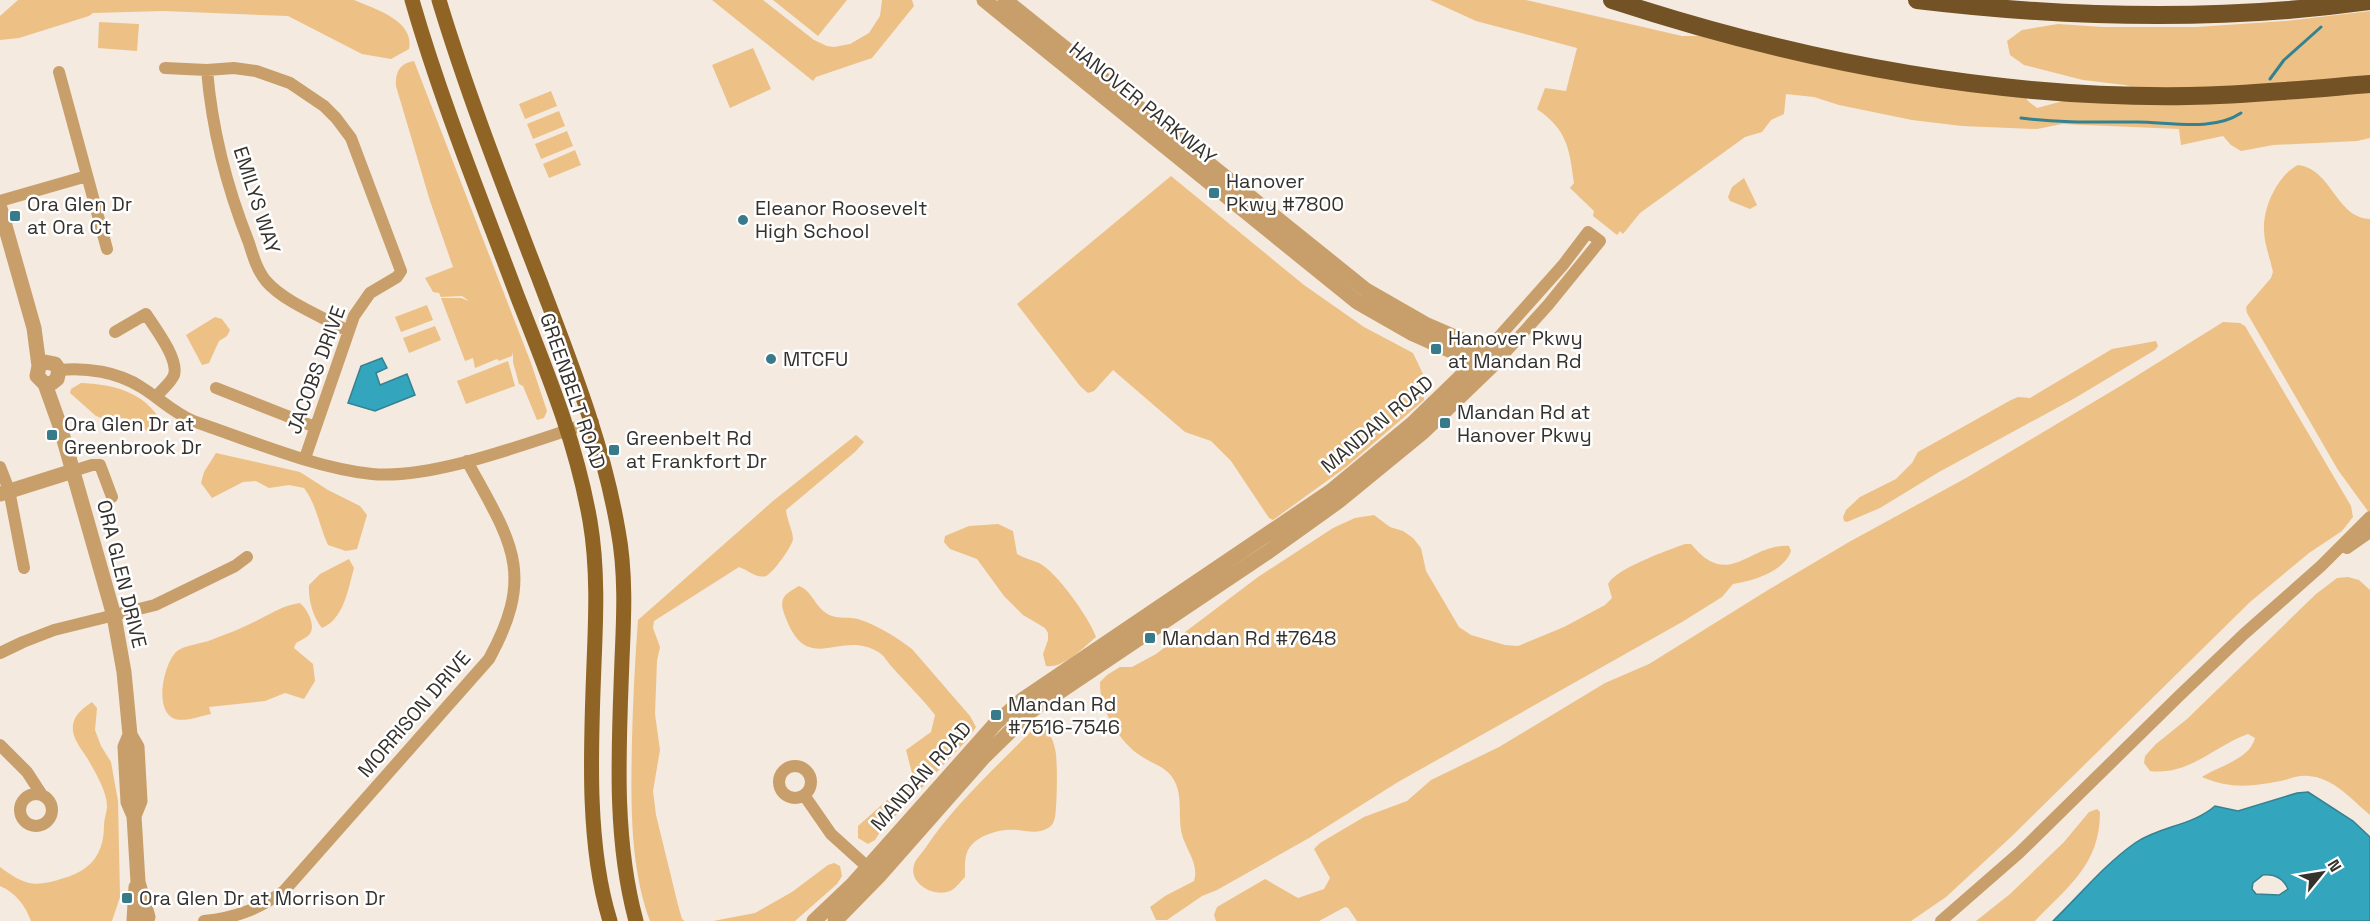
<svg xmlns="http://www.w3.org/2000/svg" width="2370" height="921" viewBox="0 0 2370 921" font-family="'Space Grotesk',sans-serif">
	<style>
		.green { fill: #edc086 }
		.water { fill: #33a5bc; stroke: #348291; stroke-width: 1.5; fill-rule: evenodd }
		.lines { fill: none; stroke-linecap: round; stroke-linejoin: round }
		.stream { stroke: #348291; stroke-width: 3 }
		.minor { stroke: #c89f6a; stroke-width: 12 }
		.tertiary { stroke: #c89f6a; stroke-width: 15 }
		.primary { stroke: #906424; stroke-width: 15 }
		.motorway { stroke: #735225; stroke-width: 18 }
		.poi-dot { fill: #377b8a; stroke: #fff; stroke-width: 2 }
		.labels { text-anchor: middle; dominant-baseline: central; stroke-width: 5; stroke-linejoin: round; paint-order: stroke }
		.street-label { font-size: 20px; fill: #35322d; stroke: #fff }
		.poi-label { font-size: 20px; fill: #35322d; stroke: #fff; text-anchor: start }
	</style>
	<rect width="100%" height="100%" fill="#f4eadf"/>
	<path class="green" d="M18,0H354C374,9 415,20 409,49L391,59L362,54L288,16L163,11L93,13L89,16L19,38L0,40V16Z
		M712,0H763L814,40L827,46L834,47L850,44L869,33L880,16L882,0H912L914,6L872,58L816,77L813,81Z
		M773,0H847L818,36Z
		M1430,0H1526L1682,36H1732L2020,89L2028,101L2037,108L2063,101L2159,95L2125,85L2083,80L2024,65L2010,55L2007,41L2022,30L2058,24L2103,27H2196L2285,21L2370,11V138L2357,141L2273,145L2241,151L2231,145L2223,136L2181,145L2179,129L2062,124L2037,129L1962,126L1912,120L1839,105L1814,97L1786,94L1784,114L1771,120L1762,132L1745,137L1640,213L1623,234L1620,231L1617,235L1593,216L1594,211L1570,188L1574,183C1569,148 1568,131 1537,109L1545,88L1566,91L1577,48L1476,21Z
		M99,22L139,24L137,51L98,48Z
		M753,48L771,89L730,108L712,65Z
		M414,61L531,363L547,411L544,418L537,420L523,386L519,384L513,362V352L512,356L499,361L497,359L475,368L473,358L465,361L441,298H461L469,301L462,296L441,297L439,293L433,292L425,278L453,267L430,201L396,86C395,72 400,63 414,61Z
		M551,91L557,106L525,119L519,104Z
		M559,111L565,126L533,139L527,124Z
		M567,131L573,146L541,159L535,144Z
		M575,150L581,165L549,178L543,164Z
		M2298,165C2332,169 2336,218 2370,219V514L2338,470L2247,313L2246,307L2271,278L2273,272C2270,258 2264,243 2264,230C2263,207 2278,175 2298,165Z
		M1171,176L1304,285L1364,327L1413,353L1423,374L1424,400L1346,467L1273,520L1269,518L1231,461L1211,441L1185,432L1113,370L1094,391L1088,393L1080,386L1017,304Z
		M1744,178L1757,205L1750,209L1730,201L1728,197L1732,187Z
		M427,305L433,320L401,332L395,317Z
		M215,317L222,319L230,330L227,336L219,341L209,363L202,365L186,335Z
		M2223,322L2240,323L2245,326L2351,506L2353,517L2342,531L2309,553L2250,602L2012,836L1946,897L1911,921H1357L1348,908L1345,907L1319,921H1216L1214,915L1217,907L1265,879L1298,898L1324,889L1330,878L1314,849L1320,843L1364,817L1407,801L1431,780L1499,747L1605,683L1649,664L1768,590L1849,542L1966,478L2122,385Z
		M435,326L441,340L409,353L403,338Z
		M2156,341L2158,346L2155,350L2075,398L1939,472L1880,508L1847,522L1844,521L1843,517L1846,510L1860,497L1896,479L1912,463L1918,452L2011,400L2018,397L2030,398L2112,349Z
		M508,361L515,386L466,404L457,381Z
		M81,383C109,384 139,390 157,415L155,424L147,431L138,424L122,418L106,420L96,416L70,393L71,389Z
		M856,435L864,442L855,452L786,510C787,520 792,529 793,538C794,544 773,573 766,576C757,579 748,570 739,567L654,621L653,628L660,647L657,661L655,714L660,750L653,791L656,815L678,905L682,919L685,921H650C629,864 631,799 632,739C633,699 635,660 638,620L773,501Z
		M216,453L300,472L328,490L360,506L367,515L357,549L346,551L328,545C319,526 317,505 304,488L289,485L269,488L256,481L243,482L212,498L201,483L204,472Z
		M1374,515L1390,527L1403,531L1413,538L1421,548L1426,571L1459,627L1471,635L1505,645L1518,646L1564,627L1605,605L1612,598L1608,584C1615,569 1668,550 1685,544H1691C1729,591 1749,543 1789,546L1791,551C1784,572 1752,581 1733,584L1722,597L1682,622L1398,782L1309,838L1217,890L1202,896L1167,920H1156L1150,907L1165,896L1194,881C1199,866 1188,852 1183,838C1177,821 1183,801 1176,784C1169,767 1154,765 1141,756C1119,742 1099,708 1100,682L1107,675L1120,667H1132L1156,654L1258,577L1333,528L1355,518Z
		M998,524L1013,531L1017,554C1024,558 1032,560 1039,563C1056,571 1090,619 1096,637C1084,647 1063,669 1046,666L1043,654L1048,640V633L1045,628L1023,615L1004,596L977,559L950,549L944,542L945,536L969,526Z
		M349,559L354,568C348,589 344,619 322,628C313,617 308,599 309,585L320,574Z
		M2348,577L2359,580L2370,590V815C2352,800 2333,777 2308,776C2300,775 2292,778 2285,780C2254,786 2232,790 2202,777C2219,766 2250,759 2255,738L2248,734C2214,746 2189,776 2150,771L2144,763L2145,756L2156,744L2187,719L2316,594L2337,578Z
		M799,586C812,591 815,606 826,613C836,620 846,616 858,619C877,625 896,637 912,649L970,716L976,727L967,740L880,832L875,840L868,844L858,838V826L913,777L906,750L931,732L935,715C922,698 906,683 892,667C888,663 885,657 880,653C839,626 806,682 783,610C779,596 789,592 799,586Z
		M300,603C307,609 317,626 309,635C306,638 299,641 296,643L294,648L313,664L315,681L304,699L285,693L265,701L209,707L211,714C201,716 185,722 175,719C153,711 164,664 176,652C183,645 201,644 211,640C227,634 243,628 258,620C274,612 282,606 300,603Z
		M92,702L97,708L95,730L101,746L111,762L118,801L120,897L112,921H31C25,905 16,893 0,886V867C24,885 34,888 64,878C92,870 104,853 104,825C104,819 107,812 107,806C107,793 97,775 90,763C85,753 74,742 73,731C71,717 82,709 92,702Z
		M1042,725C1049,733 1053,738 1055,749C1058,758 1057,807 1055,817C1054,822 1052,826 1048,828C1039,834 1027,831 1017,830C1001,828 976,835 968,850C964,858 965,868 965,877C961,881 957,887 952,890C937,899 908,885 914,865C915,860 921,854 924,850C955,803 998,766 1036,726Z
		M2097,809L2100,812C2100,865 2068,886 2035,921H1976L2010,894L2064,842L2089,812Z
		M834,863L840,866L842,876L837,884L795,921H713L755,913L792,892L828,865Z"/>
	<path class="water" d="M382,358L387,368L376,373L380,385L407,374L415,395L375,411L348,403L361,366Z
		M2308,792L2353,821L2370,837V921H2053C2080,895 2104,865 2135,843C2160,826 2192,826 2215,806L2238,811L2297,793ZM2263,875C2275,874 2283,878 2288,889L2279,895L2256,894L2252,889L2253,883Z"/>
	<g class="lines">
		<path class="stream" d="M2270,79L2284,60L2321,27
			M2021,118C2060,123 2097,122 2137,122C2169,122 2213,132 2241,113"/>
		<path class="minor" d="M165,68L207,70L234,68L256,71L290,83L324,106L336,118L351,138L401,271L397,277L370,293L354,316L305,458
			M207,70C212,130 227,188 249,243C253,256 257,270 266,281C284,302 323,317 348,331
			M59,72L107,249
			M0,201L87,176
			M115,332L146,314C155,328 179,359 174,375C171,383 161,390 156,397
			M1481,357L1563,265L1588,232L1600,241L1548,305L1501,357
			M59,370C86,367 118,372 141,387C159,398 174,413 193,421C249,440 314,468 372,474C434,480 532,441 593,422
			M216,388L315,427
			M0,467L9,490L24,568
			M73,471L92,465H100L112,497
			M2347,548L2370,532
			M0,653L23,642L54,630L155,605L235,566L247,557
			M0,745L27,772L42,795
			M779 782a16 16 0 1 1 32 0a16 16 0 1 1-32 0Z
			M20 810a16 16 0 1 1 32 0a16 16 0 1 1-32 0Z
			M804,795L831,834L873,872
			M204,921C235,918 259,909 284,891L489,659C537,572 510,540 467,461
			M1941,921L2019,853L2179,696L2244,634L2321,566L2370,517"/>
		<path class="tertiary" d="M0,208L34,328L39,366L37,376L45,384L52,383L57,379L59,370L55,364L45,362L39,366
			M45,384L60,426L114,616L124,672L130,735L137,747L140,801L134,816
			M0,494L73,471
			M130,735L125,747L128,802L134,816L138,882L148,917
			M134,920L136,887
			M814,921L852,885L996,723L1022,700L1331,491L1413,423L1476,362L1413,334L1357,302L984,0
			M835,921L879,876L983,758L1031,711L1268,552L1339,501L1422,433L1501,357L1427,325L1366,290L1005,0"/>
		<path class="primary" d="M412,0C441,101 481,199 518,298C547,372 576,441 590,521C598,568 596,616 594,664C591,744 586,844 610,921
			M439,0C468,96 505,190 541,284C572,366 603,443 618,530C626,572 624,616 622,659C619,746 613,836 636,921"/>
		<path class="motorway" d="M1612,0C1798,61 1992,99 2188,96C2249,95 2309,89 2370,84
			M1917,0C2067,18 2220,22 2370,1"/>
	</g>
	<g class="poi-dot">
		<rect x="1208" y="187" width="12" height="12" rx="3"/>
		<rect x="9" y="210" width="12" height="12" rx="3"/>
		<circle cx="743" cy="220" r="6"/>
		<rect x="1430" y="343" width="12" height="12" rx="3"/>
		<circle cx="771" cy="359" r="6"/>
		<rect x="1439" y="417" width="12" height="12" rx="3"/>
		<rect x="46" y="429" width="12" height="12" rx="3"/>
		<rect x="608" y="444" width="12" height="12" rx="3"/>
		<rect x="1144" y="632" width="12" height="12" rx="3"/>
		<rect x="990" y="709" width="12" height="12" rx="3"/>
		<rect x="121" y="892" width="12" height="12" rx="3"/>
	</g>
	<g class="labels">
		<g class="street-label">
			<text transform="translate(1143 103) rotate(39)">HANOVER PARKWAY</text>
			<text transform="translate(257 200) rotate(72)">EMILYS WAY</text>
			<text transform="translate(316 370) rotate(-70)">JACOBS DRIVE</text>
			<text transform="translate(573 391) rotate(71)">GREENBELT ROAD</text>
			<text transform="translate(1377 424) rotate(-40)">MANDAN ROAD</text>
			<text transform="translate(122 574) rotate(76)">ORA GLEN DRIVE</text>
			<text transform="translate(414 714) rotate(-49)">MORRISON DRIVE</text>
			<text transform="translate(921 776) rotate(-48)">MANDAN ROAD</text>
		</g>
		<g class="poi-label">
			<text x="1226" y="181">Hanover<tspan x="1226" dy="23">Pkwy #7800</tspan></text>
			<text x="27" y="204">Ora Glen Dr<tspan x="27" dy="23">at Ora Ct</tspan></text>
			<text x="755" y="208">Eleanor Roosevelt<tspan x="755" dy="23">High School</tspan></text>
			<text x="1448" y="338">Hanover Pkwy<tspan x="1448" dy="23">at Mandan Rd</tspan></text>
			<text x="783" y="359">MTCFU</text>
			<text x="1457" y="412">Mandan Rd at<tspan x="1457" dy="23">Hanover Pkwy</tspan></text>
			<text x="64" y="424">Ora Glen Dr at<tspan x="64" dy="23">Greenbrook Dr</tspan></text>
			<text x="626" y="438">Greenbelt Rd<tspan x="626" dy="23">at Frankfort Dr</tspan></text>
			<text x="1162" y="638">Mandan Rd #7648</text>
			<text x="1008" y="704">Mandan Rd<tspan x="1008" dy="23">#7516-7546</tspan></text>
			<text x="139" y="898">Ora Glen Dr at Morrison Dr</text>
		</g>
	</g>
	<g transform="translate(2322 873) rotate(60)" stroke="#ffffff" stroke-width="4.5" paint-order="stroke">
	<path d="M0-4.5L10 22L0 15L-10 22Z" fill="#35322d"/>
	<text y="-9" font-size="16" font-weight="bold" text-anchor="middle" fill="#35322d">N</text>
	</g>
</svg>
